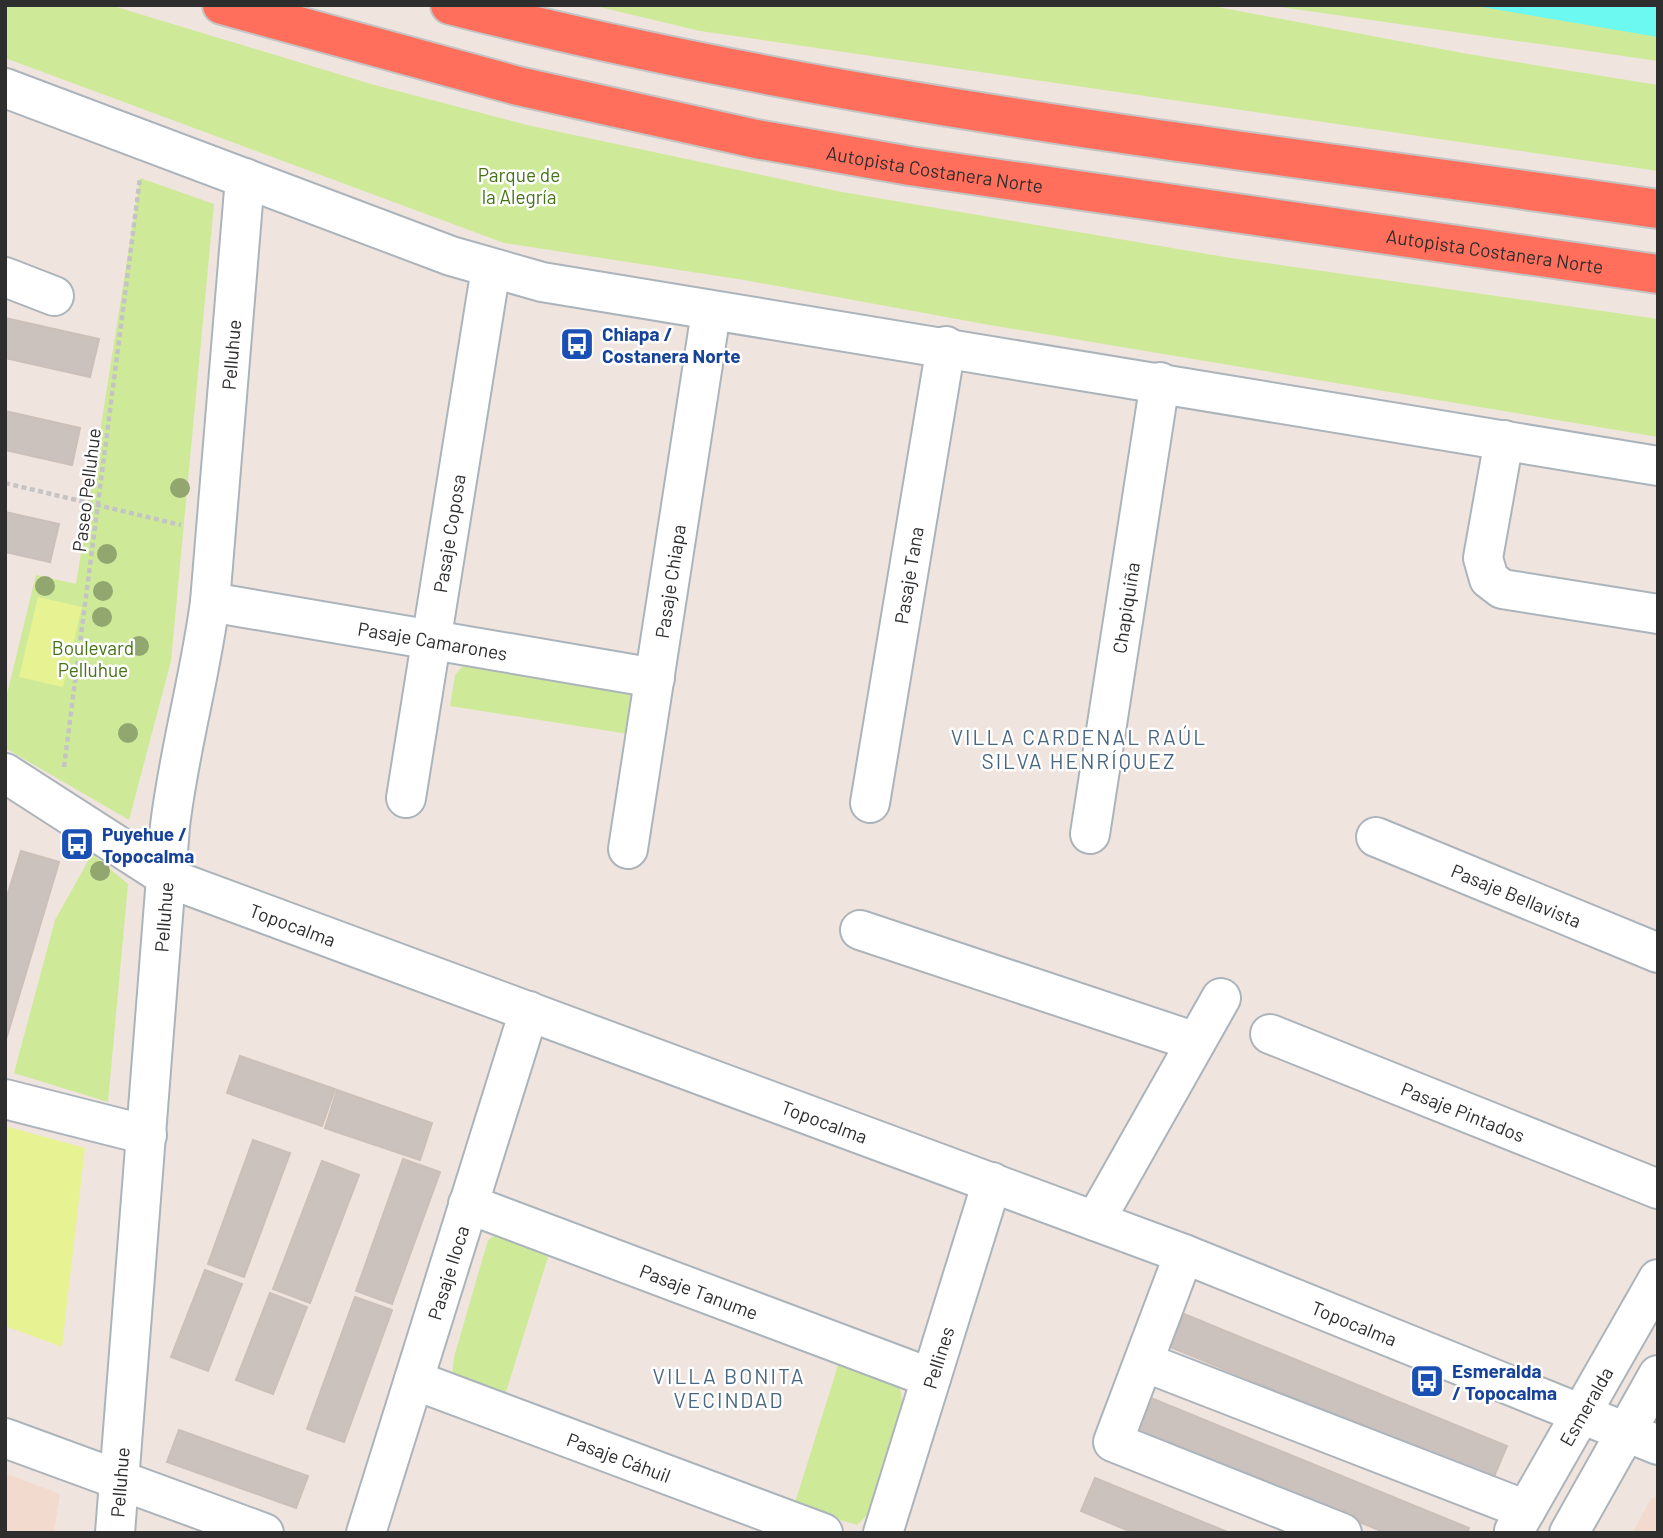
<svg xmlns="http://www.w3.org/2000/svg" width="1663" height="1538" viewBox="0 0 1663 1538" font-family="Barlow,sans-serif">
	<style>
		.education { fill: #f2dbce }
		.green { fill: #ceea98 }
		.pitch { fill: #e7f293 }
		.water { fill: #6bf9f2 }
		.building { fill: #cbc2be; stroke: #ccbfb8; stroke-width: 2 }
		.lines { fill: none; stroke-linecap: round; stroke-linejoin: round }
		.minor-casing { stroke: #acb4bb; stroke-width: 42 }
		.highway-casing { stroke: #c4c4c4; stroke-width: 42 }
		.path { stroke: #c4c4c4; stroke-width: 4.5; stroke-dasharray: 5 3.5; stroke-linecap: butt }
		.minor { stroke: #fff; stroke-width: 38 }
		.highway { stroke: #ff6f5b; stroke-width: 38 }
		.tree { fill: #92a670 }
		.labels { text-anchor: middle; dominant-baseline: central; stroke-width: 5; stroke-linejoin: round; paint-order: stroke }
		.street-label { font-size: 19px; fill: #2e2e2e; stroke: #fff }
		.park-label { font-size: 19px; fill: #467315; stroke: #fff }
		.transit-label { font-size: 19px; font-weight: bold; fill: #164399; stroke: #fff; text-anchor: start }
		.neighbourhood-label { font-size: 21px; letter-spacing: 2px; fill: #496683; stroke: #fff }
	</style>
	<rect width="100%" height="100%" fill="#f0e4df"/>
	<path class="education" d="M5,1473L60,1494L54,1533H5Z
		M1658,1496V1533H1632L1651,1499Z"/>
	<path class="green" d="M5,5H110L371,84L527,125L842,192L1231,258L1658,319V437L984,324L744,280L504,243L5,58Z
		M591,5H1207L1468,54L1658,85V171L700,31Z
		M1266,5H1658V61Z
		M140,178L214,204L171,661L129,820L5,748V702L36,575L76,584Z
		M467,661L619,682L634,695L628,734L450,706L455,675Z
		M92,854L128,884L108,1102L14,1073L55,920Z
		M501,1231L549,1254L505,1395L452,1376L454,1357L488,1240Z
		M839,1362L900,1387L903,1410L870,1512L857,1525L794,1506Z"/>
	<path class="pitch" d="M38,597L82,607L63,687L19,677Z
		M5,1126L85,1148L62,1347L5,1326Z"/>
	<path class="water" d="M1472,5H1658V37L1482,7Z"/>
	<path class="building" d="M5,318L99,339L90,377L5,358Z
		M5,411L80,428L72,465L5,450Z
		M5,512L59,524L50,562L5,552Z
		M21,851L59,862L5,1043V903Z
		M240,1056L335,1089L322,1126L227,1093Z
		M337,1090L432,1123L420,1160L325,1128Z
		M253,1140L290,1153L244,1277L208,1264Z
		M403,1159L440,1172L392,1304L356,1291Z
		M322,1161L359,1175L310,1303L273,1289Z
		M205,1270L242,1284L208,1371L171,1357Z
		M270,1293L307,1307L273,1394L236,1380Z
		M355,1297L392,1310L344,1442L307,1429Z
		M1184,1314L1507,1446L1493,1479L1170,1347Z
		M1146,1396L1469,1528L1467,1533H1386L1132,1429Z
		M179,1430L308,1476L296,1508L167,1462Z
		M1095,1478L1230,1533H1134L1081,1511Z"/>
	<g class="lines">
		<g class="minor-casing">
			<g id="minor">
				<path d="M5,88L451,256L542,282L1658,466"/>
				<path d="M5,277L54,296"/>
				<path d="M1504,440L1483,558L1489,579L1502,589L1658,614"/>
				<path id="s1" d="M210,602L655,678"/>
				<path id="s2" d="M5,773L168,878L1184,1254L1658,1445"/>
				<path id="s3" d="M406,798L491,268"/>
				<path id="s4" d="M870,803L946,346"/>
				<path id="s5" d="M1090,834L1160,382"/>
				<path id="s6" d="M1376,837L1658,953"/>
				<path id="s7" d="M628,849L711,312"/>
				<path d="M860,930L1196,1042"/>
				<path id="s8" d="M1270,1034L1658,1189"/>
				<path d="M5,1099L147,1135"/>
				<path id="s9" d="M468,1204L931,1378"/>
				<path d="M1095,1221L1221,998"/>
				<path d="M1184,1254L1113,1442L1342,1533"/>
				<path d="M1144,1362L1526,1510"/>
				<path id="s10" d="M414,1380L823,1533"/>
				<path d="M5,1438L264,1533"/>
				<path id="s11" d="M1514,1531L1658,1279"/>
				<path id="s12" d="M115,1533L170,826C179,750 200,678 210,602L245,178"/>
				<path id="s13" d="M366,1533L529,1011"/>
				<path id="s14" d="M883,1533L992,1182"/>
				<path d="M1569,1533L1658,1375"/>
			</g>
		</g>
		<g class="highway-casing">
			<g id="highway">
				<path id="s15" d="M222,5L518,86L756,139L910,166L1658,274"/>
				<path d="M450,5C846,107 1254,150 1658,209"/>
			</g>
		</g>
		<path class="path" d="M5,483L181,525
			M64,767L140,178"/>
		<use href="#minor" class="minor"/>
		<use href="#highway" class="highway"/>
	</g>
	<g class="tree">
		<circle cx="180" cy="488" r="10"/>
		<circle cx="107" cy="554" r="10"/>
		<circle cx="45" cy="586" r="10"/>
		<circle cx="103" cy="591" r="10"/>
		<circle cx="102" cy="617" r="10"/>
		<circle cx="139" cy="646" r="10"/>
		<circle cx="128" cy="733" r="10"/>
		<circle cx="100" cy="871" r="10"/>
	</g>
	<defs>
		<g id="bus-square" transform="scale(1.75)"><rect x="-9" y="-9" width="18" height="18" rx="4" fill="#1a4fb4" stroke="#fff"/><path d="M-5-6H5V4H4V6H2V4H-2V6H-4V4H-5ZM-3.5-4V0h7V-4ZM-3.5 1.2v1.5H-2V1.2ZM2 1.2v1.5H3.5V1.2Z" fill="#fff"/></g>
	</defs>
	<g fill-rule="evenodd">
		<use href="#bus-square" x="577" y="344"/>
		<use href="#bus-square" x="77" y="844"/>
		<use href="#bus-square" x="1427" y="1381"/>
	</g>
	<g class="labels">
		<g class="street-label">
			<text stroke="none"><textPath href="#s15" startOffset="732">Autopista Costanera Norte</textPath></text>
			<text stroke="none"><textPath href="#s15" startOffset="1298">Autopista Costanera Norte</textPath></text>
			<text stroke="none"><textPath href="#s12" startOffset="1185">Pelluhue</textPath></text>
			<text transform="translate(86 490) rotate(-83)">Paseo Pelluhue</text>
			<text stroke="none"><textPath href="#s3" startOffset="268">Pasaje Coposa</textPath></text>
			<text stroke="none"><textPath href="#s4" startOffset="231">Pasaje Tana</textPath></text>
			<text stroke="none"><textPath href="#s7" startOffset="271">Pasaje Chiapa</textPath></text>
			<text stroke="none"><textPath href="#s5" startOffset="229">Chapiquiña</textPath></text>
			<text stroke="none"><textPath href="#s1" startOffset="226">Pasaje Camarones</textPath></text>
			<text stroke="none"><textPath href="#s6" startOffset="152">Pasaje Bellavista</textPath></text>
			<text stroke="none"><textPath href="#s12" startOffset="618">Pelluhue</textPath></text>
			<text stroke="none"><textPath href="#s2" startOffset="327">Topocalma</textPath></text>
			<text stroke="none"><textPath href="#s8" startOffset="208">Pasaje Pintados</textPath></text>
			<text stroke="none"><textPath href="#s2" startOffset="894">Topocalma</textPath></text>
			<text stroke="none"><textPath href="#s13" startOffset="273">Pasaje Iloca</textPath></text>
			<text stroke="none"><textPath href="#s9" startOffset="247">Pasaje Tanume</textPath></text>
			<text stroke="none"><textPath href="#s2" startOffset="1461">Topocalma</textPath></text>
			<text stroke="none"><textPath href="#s14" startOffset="184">Pellines</textPath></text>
			<text stroke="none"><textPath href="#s11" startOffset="144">Esmeralda</textPath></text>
			<text stroke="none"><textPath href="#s10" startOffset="219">Pasaje Cáhuil</textPath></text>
			<text stroke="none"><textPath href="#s12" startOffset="51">Pelluhue</textPath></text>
		</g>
		<g class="park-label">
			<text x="519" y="174">Parque de<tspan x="519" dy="22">la Alegría</tspan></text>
			<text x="93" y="647">Boulevard<tspan x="93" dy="22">Pelluhue</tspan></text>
		</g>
		<g class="transit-label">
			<text x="602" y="333">Chiapa /<tspan x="602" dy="22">Costanera Norte</tspan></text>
			<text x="102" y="833">Puyehue /<tspan x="102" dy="22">Topocalma</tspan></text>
			<text x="1452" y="1370">Esmeralda<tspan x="1452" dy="22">/ Topocalma</tspan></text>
		</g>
		<g class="neighbourhood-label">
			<text x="1079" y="736">VILLA CARDENAL RAÚL<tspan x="1079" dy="24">SILVA HENRÍQUEZ</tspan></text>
			<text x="729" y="1375">VILLA BONITA<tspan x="729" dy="24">VECINDAD</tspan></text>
		</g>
	</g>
	<rect width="1663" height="1538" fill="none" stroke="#2e2e2e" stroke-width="14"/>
</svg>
